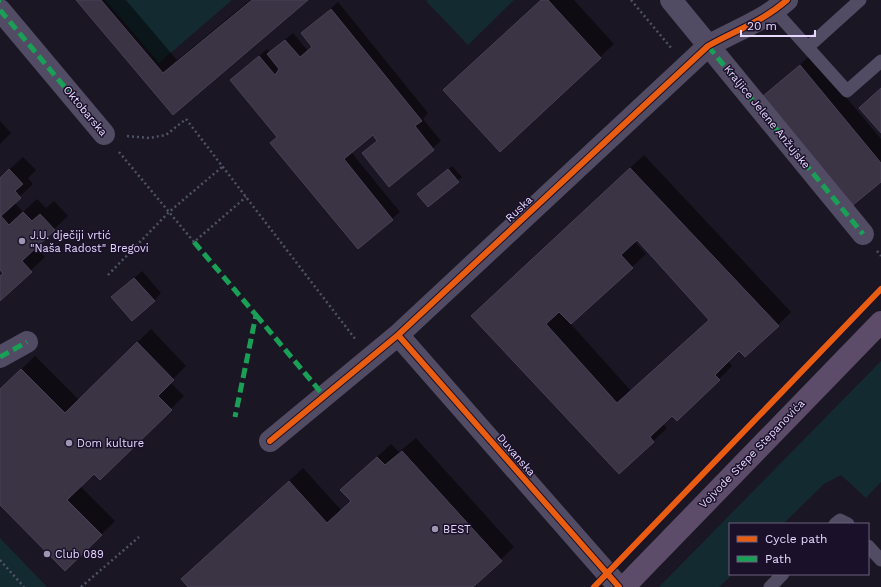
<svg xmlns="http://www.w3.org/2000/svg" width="881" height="587" viewBox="0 0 881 587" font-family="'Work Sans',sans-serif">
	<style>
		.green { fill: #142a31 }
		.shadow { fill: #0007; fill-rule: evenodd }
		.building { fill: #3b3445; stroke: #494157; fill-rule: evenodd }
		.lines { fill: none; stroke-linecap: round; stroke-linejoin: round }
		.path { stroke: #4d5466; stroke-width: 2.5; stroke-dasharray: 2 3; stroke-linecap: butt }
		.service { stroke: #514b64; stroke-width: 13 }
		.minor { stroke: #514b64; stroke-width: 22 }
		.primary { stroke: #5c4c69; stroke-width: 22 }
		.quiet { stroke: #1a9f57; stroke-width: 5; stroke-dasharray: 10 5; stroke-linecap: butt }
		.cycleway-casing { stroke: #1a1029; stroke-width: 8 }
		.cycleway { stroke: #e95d12; stroke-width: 6 }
		.poi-dot { fill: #9f94b2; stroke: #1a1029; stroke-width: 1.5 }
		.labels { text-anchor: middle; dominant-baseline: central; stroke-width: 3; stroke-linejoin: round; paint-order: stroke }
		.street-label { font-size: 11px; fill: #e6d8ff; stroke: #1a1029 }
		.poi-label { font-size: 11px; fill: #e6d8ff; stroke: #1a1029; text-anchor: start }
	</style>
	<rect width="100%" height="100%" fill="#1b1623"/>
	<path class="green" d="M105,0H232L159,63Z
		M428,0H514L468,45L426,1Z
		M881,361V482L866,498L841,475L824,484L783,524H730V574H733L719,587H659Z
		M0,538L47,587H0Z"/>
	<path class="shadow" d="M78,0H126L177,60L250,0H307L173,113Z
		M541,0H574L614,44L500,150Z
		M338,2L428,113L423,119L441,141L389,185L363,153L378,140L373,134L351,152L400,212L358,247L278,136L231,80L267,49L270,52L293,33L308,51L313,46L302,33Z
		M811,55L881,139V180L764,96Z
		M0,121L11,133L0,144Z
		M644,155L791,312L778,325L740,350L728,361L732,366L719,379L663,424L667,428L619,473L486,303ZM637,239L710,319L631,391L570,323L646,254L634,241Z
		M23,157L36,170L28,178L33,184L14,202L23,212L37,199L46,208L54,201L68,216L35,247L45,257L0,299V275L3,272L0,269V178Z
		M452,166L462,177L428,206L422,191Z
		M142,271L161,293L154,301L120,290Z
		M151,329L186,366L170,382L184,396L100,479L94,472L80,486L115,521L65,570L0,504V390L35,356L79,400Z
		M416,438L514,547L471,587H189L182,579L303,468L341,510L351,501L355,477L391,444L399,452Z"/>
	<path class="building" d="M76,0H101L163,73L252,0H308L173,115Z
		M541,0H548L601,58L500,152L443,90Z
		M331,9L422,121L415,126L434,150L389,187L362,153L377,141L373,135L344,159L393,220L358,249L270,143L277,137L230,80L259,56L275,75L279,69L267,54L285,40L300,57L312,47L301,33Z
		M800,65L881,163V182L853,205L763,96Z
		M881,88V133L859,108Z
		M630,168L779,326L745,357L739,351L715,375L720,380L677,421L672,416L650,437L654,442L619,474L471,316ZM637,240L709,320L617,403L546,324L559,312L571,324L633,268L621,255Z
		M9,169L23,184L15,191L21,198L1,216L9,225L23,212L32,221L40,214L55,230L22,261L32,272L0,301V276L3,273L0,270V178Z
		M448,169L459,182L428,207L417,194Z
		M134,278L155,301L132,321L111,297Z
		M137,342L174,380L158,396L172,410L100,480L94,474L67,500L102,535L65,571L0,505V389L21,369L65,413Z
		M402,451L502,561L473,587H188L181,579L289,481L327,523L351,501L340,490L377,457L385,465Z"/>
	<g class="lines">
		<path class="path" d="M631,0L672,49
			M127,136L149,138L166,135L186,119L356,340
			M119,152L194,242L246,197
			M877,251L881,256
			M108,275L169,212L222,167
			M0,560L24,587
			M81,587L139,537"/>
		<path class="service" d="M775,11L847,91L881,61
			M808,47L860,0
			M835,524L840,520L848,524
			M868,546L881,560
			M770,587L783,574"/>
		<path class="minor" d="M671,0L863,234
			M0,10L104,134
			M398,335L619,587
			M0,357L27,342
			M270,441L398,335L708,46C736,30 762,22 787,0"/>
		<path class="primary" d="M624,587L881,322"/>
		<path class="quiet" d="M0,0H1
			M0,10L104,134
			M708,46L863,234
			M194,242L256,315L235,417
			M256,315L324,396
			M0,357L27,342"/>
		<g class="cycleway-casing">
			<path id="cycleway" d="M398,335L619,587
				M270,441L398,335L708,46C736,30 762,22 787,0
				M594,587L881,289"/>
		</g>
		<use href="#cycleway" class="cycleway"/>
	</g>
	<g class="poi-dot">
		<circle cx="22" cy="241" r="4"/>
		<circle cx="69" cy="443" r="4"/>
		<circle cx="435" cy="529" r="4"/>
		<circle cx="47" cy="554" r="4"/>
	</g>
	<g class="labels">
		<g class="street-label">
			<text transform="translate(85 111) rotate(50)">Oktobarska</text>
			<text transform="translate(767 117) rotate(51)">Kraljice Jelene Anžujske</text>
			<text transform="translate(519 209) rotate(-43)">Ruska</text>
			<text transform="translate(752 454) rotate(-46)">Vojvode Stepe Stepanovića</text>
			<text transform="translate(516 455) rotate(49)">Duvanska</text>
		</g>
		<g class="poi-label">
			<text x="30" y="235">J.U. dječiji vrtić<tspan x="30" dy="13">"Naša Radost" Bregovi</tspan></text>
			<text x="77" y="443">Dom kulture</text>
			<text x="443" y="529">BEST</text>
			<text x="55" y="554">Club 089</text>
		</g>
	</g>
	<rect x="729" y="523" width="140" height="52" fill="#1a1029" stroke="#6c607f"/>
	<rect x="737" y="536" width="20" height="6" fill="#e95d12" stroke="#6c607f"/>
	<text x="765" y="543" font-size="12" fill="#e6d8ff">Cycle path</text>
	<rect x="737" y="556" width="20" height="6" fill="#1a9f57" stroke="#6c607f"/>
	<text x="765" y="563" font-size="12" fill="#e6d8ff">Path</text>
	<path d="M741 30v6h74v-6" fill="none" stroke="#e6d8ff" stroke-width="2"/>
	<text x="747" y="30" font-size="12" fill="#e6d8ff" stroke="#1a1029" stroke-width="3" paint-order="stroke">20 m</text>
</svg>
